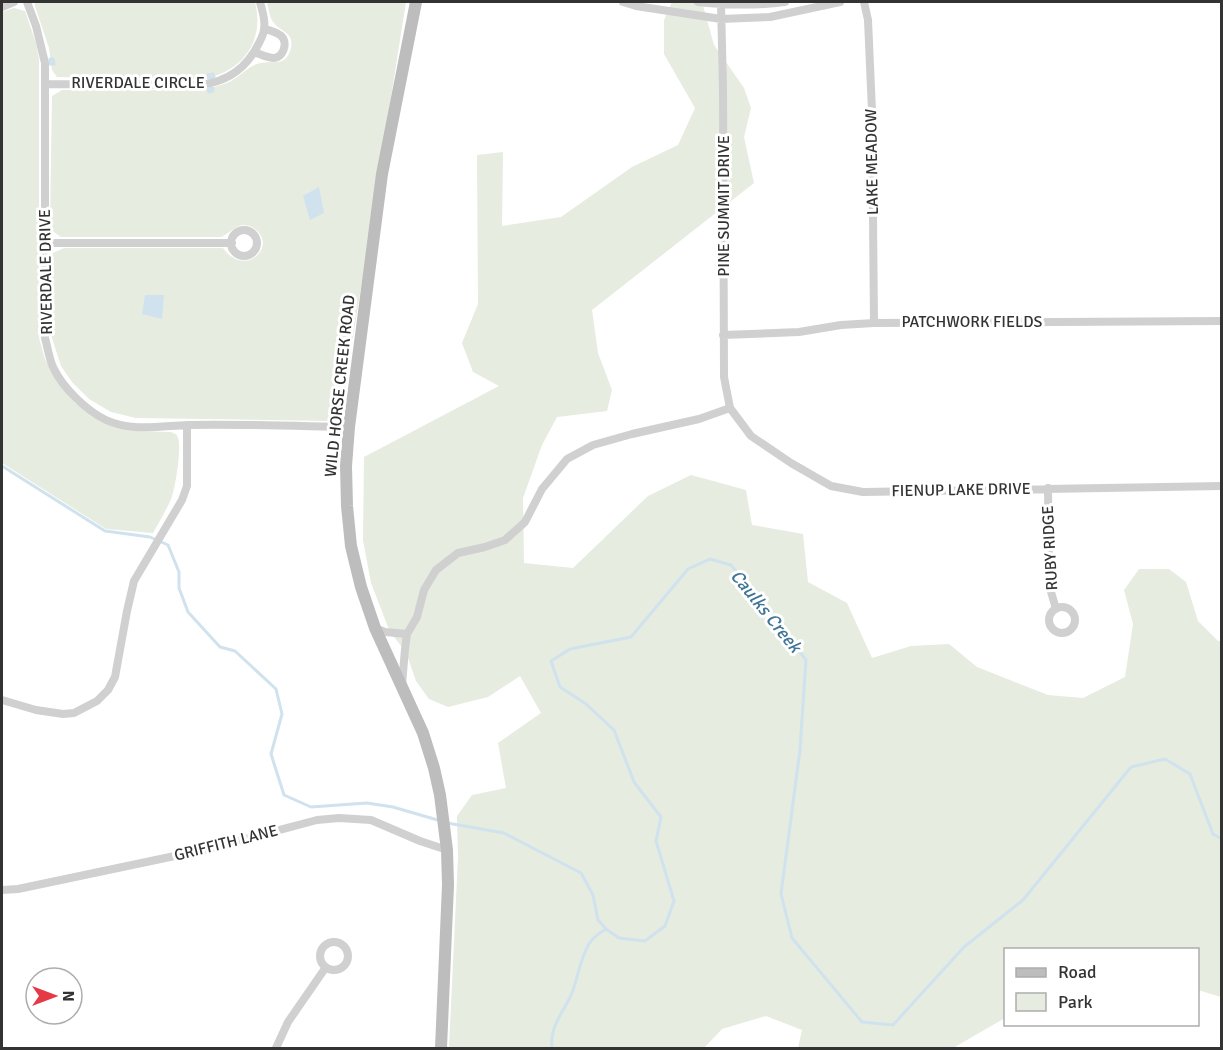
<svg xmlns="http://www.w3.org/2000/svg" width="1223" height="1050" viewBox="0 0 1223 1050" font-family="Signika,sans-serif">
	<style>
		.green { fill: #e6ecdf }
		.water { fill: #cfe2ee }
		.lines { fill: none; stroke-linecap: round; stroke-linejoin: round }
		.stream { stroke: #cfe2ee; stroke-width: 3 }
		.street { stroke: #d0d0d0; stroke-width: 8 }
		.secondary { stroke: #bdbdbd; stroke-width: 12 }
		.labels { text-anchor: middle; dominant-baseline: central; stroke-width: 6; stroke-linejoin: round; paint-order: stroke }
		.street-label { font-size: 16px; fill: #333; stroke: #fff }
		.water-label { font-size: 18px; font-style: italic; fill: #3f7597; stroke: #fff }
	</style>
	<rect width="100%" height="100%" fill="#fff"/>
	<path class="green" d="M35,2H255C265,42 242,72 203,79L57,77L52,70L49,48L35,6Z
		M267,2H406L341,414L337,419L331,421L136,418L111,412L89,399L72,382L61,366L49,329L50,259L53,253L64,248H223C245,279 278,246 255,229C251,226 247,225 242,225C234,227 228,234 221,237H61C54,233 52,230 50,223L52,96L62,90C92,90 123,90 154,90C178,90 204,92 227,83C238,79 247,67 257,64C271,59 286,69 291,48C294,32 281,32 274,23C269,18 269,8 267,2Z
		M672,2H702L714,45L744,88L751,108L744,137L754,183L592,310L598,353L612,390L607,411L557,417L542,445L523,498L524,563L573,568L648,496L691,475L746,490L752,525L803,534L808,582L847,603L872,658L911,646L949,644L977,667L1048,695L1083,698L1125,677L1133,624L1124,590L1139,569H1169L1186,582L1198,621L1218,641H1221V997L1198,990V950H1006L1005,1018L953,1048H798L802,1030L766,1016L722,1029L704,1048H449L458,857L457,816L472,795L506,788L498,743L541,713L520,676L488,697L448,707L429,699L416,681L406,652L390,632L371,583L363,540L364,457L499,386L473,372L462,343L478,304L477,155L503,152L502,226L561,217L632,167L678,145L695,108L664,54V20Z
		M14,8L25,11L36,43L39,59V338L45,359L52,373L75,403L136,431L171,432C175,434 177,434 178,438C182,446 175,491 171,499C166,511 159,522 153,533L106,529L2,463V12Z"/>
	<path class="water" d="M319,187L324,213L310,220L303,196Z
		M145,295H164L162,319L142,314Z"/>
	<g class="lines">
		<path class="stream" d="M50,59H53L54,64H50Z
			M213,74L214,77L208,78V75Z
			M213,88V91L209,92L208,89Z
			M2,466L105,531L150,537L168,545L179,572V588L188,612L220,647L235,651L276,689L282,714L271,754L284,795L311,807L367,803L393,807L441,821
			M447,823L504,833L581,873L593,895L598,920L606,929L619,938L645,941L665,926L674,901L656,841L661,817L634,782L614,730L586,704L560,687L551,661L570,649L631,637L688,569L710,559L731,565L806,660L800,750L781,894L792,938L862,1022L893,1025L964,947L1023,900L1131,767L1165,759L1190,774L1213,834L1222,839
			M552,1048C549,1026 564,1012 572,993C578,977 580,959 589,944C593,937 599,933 606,929"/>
		<path class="street" d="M27,2L36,26L45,63V338C48,348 49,360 54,369C63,388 87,411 106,420C132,432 161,426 188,425C242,424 296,426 349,427
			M623,2L636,6L721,19L770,17L840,2
			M698,2C727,5 757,6 785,2
			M864,2L868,20L872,111L874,323
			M721,4L723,88L724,377L730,408L751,436L791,463L831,486L863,492L1222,486
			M2,7L14,2
			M254,52C260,54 268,58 274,58C283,57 287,45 283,38C279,32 271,31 265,29
			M45,84L200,85C228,82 247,68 259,43C261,39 264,34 264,29C266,21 262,10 260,2
			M231 243a13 13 0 1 1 26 0a13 13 0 1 1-26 0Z
			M45,243H232
			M723,335L799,332L841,325L874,323L1222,321
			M1048,488L1049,573V585L1056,609
			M1049 620a13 13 0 1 1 26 0a13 13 0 1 1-26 0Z
			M375,628L385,632L407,634
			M402,685L405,649L407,634L417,617L424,590L436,570L458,553L485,547L505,540L525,522L542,489L567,459L593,445L632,434L699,419L730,408
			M2,700L36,710L63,714L74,713L97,701L108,690L115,677L127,611L134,581L182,500L187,486V425
			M2,890L18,889L208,849L317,820L339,818L371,820L420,841L447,850
			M320 956a14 14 0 1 1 28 0a14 14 0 1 1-28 0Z
			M276,1048L288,1022L326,967"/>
		<path class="secondary" d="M416,2L382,174L349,427L346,466L347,506L351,546L361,587L375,628L423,733L434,768L440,795L447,850L448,885L441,1048"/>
	</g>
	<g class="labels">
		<g class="street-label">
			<text x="138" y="83">RIVERDALE CIRCLE</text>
			<text transform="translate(872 162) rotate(-91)">LAKE MEADOW</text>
			<text transform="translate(724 206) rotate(-90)">PINE SUMMIT DRIVE</text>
			<text transform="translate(46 272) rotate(-91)">RIVERDALE DRIVE</text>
			<text x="972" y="322">PATCHWORK FIELDS</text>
			<text transform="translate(340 386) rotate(-84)">WILD HORSE CREEK ROAD</text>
			<text transform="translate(961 490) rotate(-1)">FIENUP LAKE DRIVE</text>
			<text transform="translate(1050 548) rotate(-93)">RUBY RIDGE</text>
			<text transform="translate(226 843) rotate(-14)">GRIFFITH LANE</text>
		</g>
		<g class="water-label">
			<text transform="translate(766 611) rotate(51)">Caulks Creek</text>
		</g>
	</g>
	<rect width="1223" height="1050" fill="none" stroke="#333333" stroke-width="6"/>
	<rect x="1004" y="948" width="195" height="78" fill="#ffffff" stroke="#adadad" stroke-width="1.5"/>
	<rect x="1016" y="968" width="30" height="9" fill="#bdbdbd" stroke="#adadad" stroke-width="1.5"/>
	<text x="1058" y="978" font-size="18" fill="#333333">Road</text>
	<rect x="1016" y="993" width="30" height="18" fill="#e6ecdf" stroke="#adadad" stroke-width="1.5"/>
	<text x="1058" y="1008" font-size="18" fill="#333333">Park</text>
	<g transform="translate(54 996) rotate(90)"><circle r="28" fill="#ffffff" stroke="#adadad" stroke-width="1.5"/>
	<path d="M0-4.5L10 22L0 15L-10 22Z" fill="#e63946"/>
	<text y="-9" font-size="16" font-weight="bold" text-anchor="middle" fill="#333333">N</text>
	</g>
</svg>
